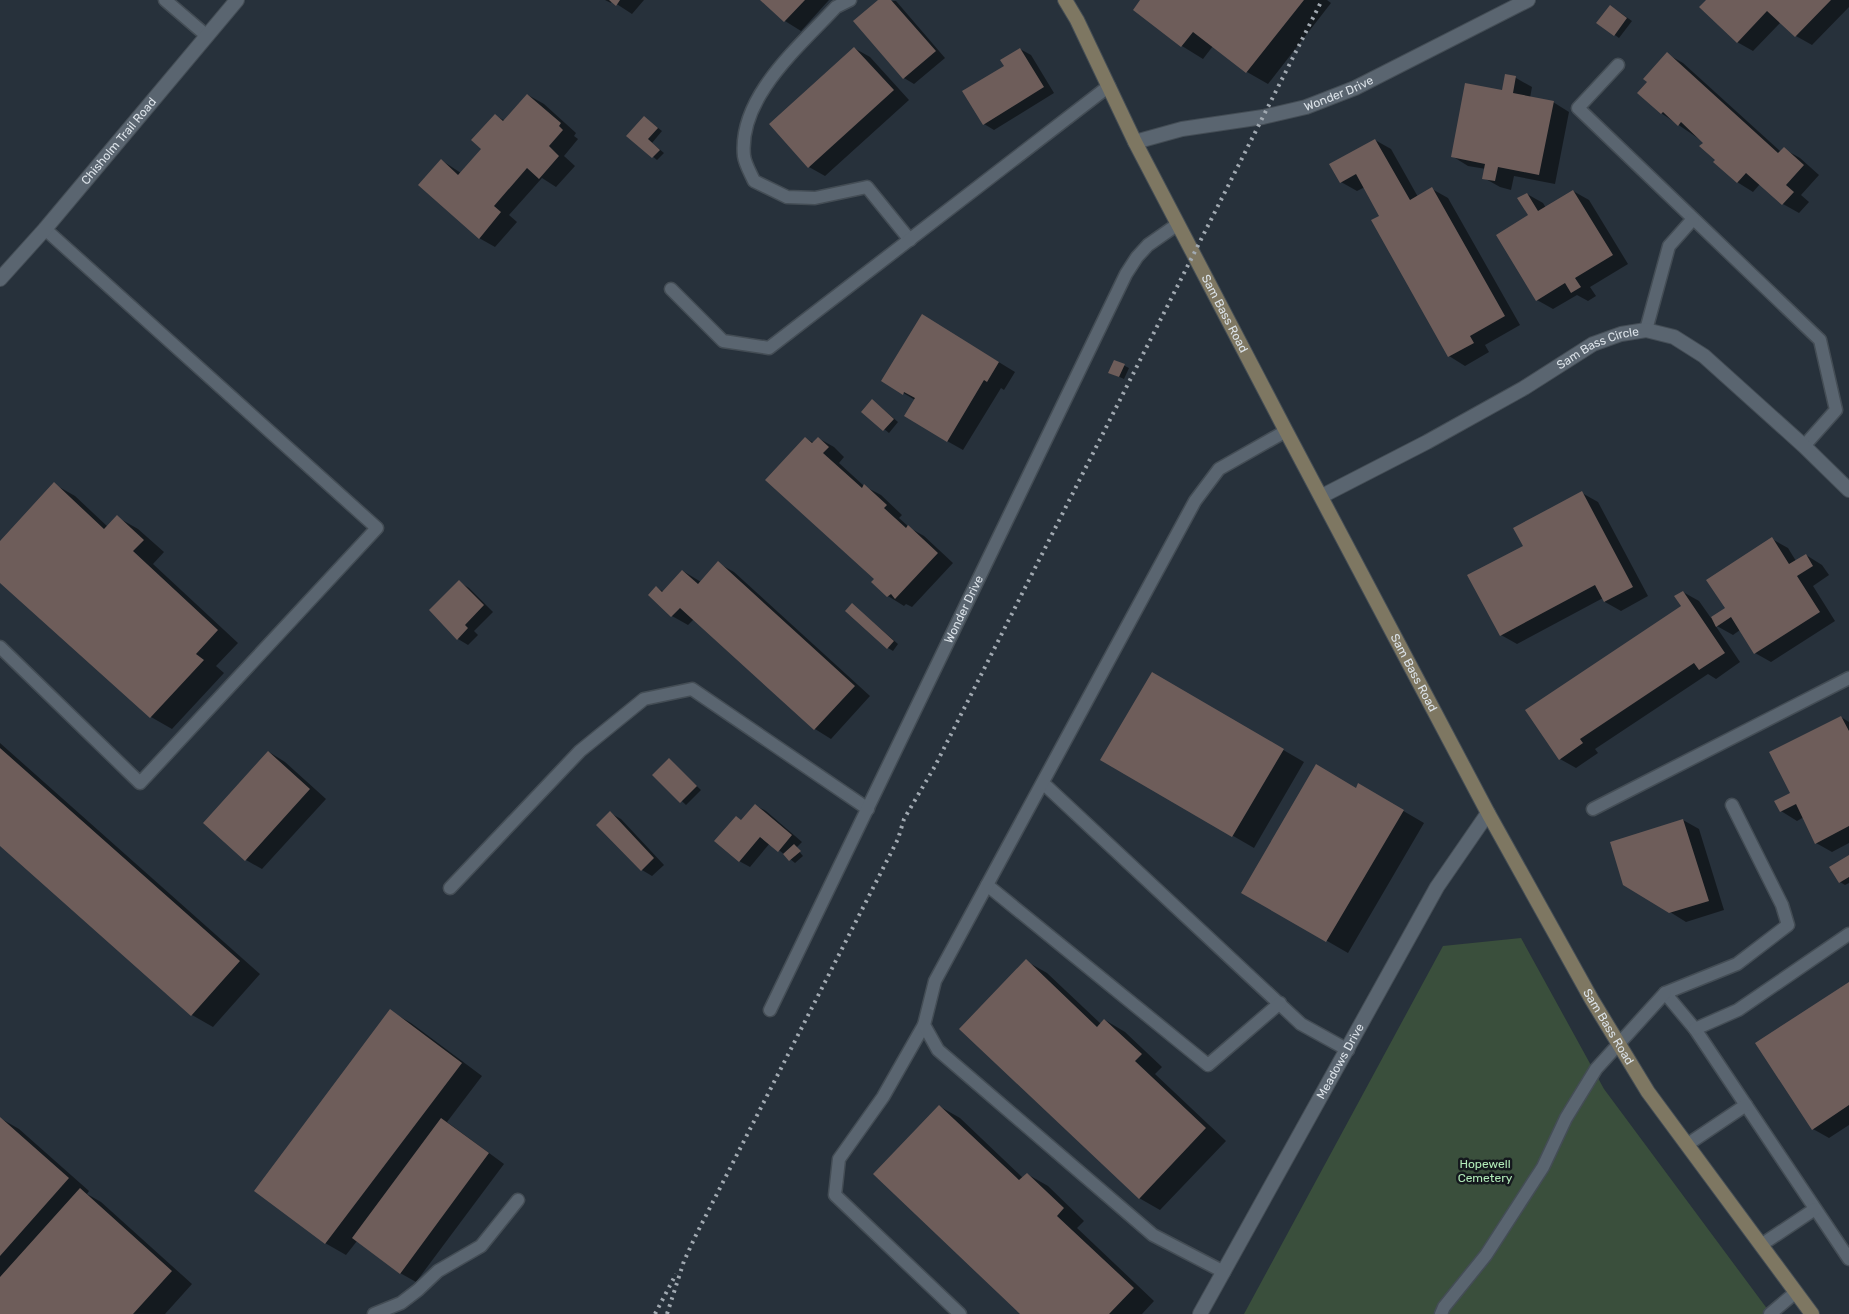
<svg xmlns="http://www.w3.org/2000/svg" width="1849" height="1314" viewBox="0 0 1849 1314" font-family="Rubik,sans-serif">
	<style>
		.green { fill: #3a4f3c }
		.shadow { fill: #0007 }
		.building { fill: #6e5d5a }
		.lines { fill: none; stroke-linecap: round; stroke-linejoin: round }
		.service-casing { stroke: #444d55; stroke-width: 15 }
		.minor-casing { stroke: #444d55; stroke-width: 16 }
		.tertiary-casing { stroke: #444d55; stroke-width: 16 }
		.secondary-casing { stroke: #444d55; stroke-width: 16 }
		.service { stroke: #5a6570; stroke-width: 12 }
		.minor { stroke: #5a6570; stroke-width: 14 }
		.tertiary { stroke: #5a6570; stroke-width: 14 }
		.secondary { stroke: #7e7762; stroke-width: 14 }
		.rail { stroke: #a1a9b1; stroke-width: 4; stroke-dasharray: 2.5 5; stroke-linecap: butt }
		.labels { text-anchor: middle; dominant-baseline: central; stroke-width: 5; stroke-linejoin: round; paint-order: stroke }
		.street-label { font-size: 12px; fill: #dbe2e8; stroke: #14181d }
		.park-label { font-size: 12px; fill: #b1eab8; stroke: #14181d }
	</style>
	<rect width="100%" height="100%" fill="#27313b"/>
	<path class="green" d="M1521,938L1604,1089L1771,1314H1244L1443,946Z"/>
	<path class="shadow" d="M605,0H644L632,14L612,1L611,3Z
		M761,0H829L801,31L785,21Z
		M880,0L896,1L945,58L914,84L904,78Z
		M1142,0H1327L1331,3L1268,84L1247,72L1213,46L1203,59L1182,46L1134,9Z
		M1708,0H1849V7L1812,45L1796,36L1781,22L1753,51L1737,42Z
		M1615,9L1632,21L1619,38L1598,23Z
		M854,48L870,57L909,100L825,176L809,167Z
		M1020,49L1031,55L1054,93L994,130L984,124L1006,67Z
		M1667,54L1683,63L1781,152L1784,149L1800,158L1819,175L1801,195L1809,202L1799,213L1783,204L1760,184L1753,192L1737,182L1716,160L1705,143L1661,113L1648,82Z
		M1506,76L1516,78L1532,87L1530,98L1553,102L1569,112L1555,184L1514,176L1511,190L1500,187L1484,178L1486,169L1468,166L1452,156L1503,92Z
		M528,95L544,104L576,133L574,136L578,139L564,156L575,166L556,187L542,178L509,215L517,222L495,247L479,238L441,160L461,173L483,149L495,115L505,121Z
		M644,117L662,131L652,143L664,153L657,160L628,136Z
		M1375,140L1391,149L1418,197L1432,189L1448,198L1520,325L1485,345L1489,352L1465,366L1449,356L1381,216L1365,187L1357,191L1341,182Z
		M1573,191L1589,200L1628,264L1590,287L1596,296L1588,301L1577,295L1553,309L1537,300L1527,194L1543,203L1546,208Z
		M938,325L1015,372L1004,390L1001,388L963,450L947,441L915,400L882,380Z
		M1115,361L1129,368L1124,379L1115,375Z
		M877,404L898,422L889,433L863,412Z
		M805,438L814,443L818,438L834,447L844,457L839,463L864,486L881,495L902,515L899,518L910,528L924,536L953,563L912,607L906,604L904,606L888,596L873,582L875,579Z
		M54,484L75,496L108,527L117,517L138,529L164,552L153,564L238,643L216,666L224,673L172,729L151,717L0,581V543Z
		M1582,493L1598,502L1648,596L1621,611L1605,602L1603,598L1517,644L1501,635L1524,546Z
		M1772,539L1788,548L1796,561L1806,555L1822,565L1829,575L1813,586L1835,621L1771,662L1755,653L1740,630L1733,635L1715,625L1740,662L1716,679L1708,674L1595,749L1598,753L1576,768L1560,759L1683,606V592L1699,601L1711,618L1726,609Z
		M718,563L734,572L870,696L831,739L815,729L694,619L688,625L672,616L657,588L664,592L683,571L701,582Z
		M459,582L469,588L493,612L474,631L478,635L468,645L458,639Z
		M852,604L898,644L893,651L888,648Z
		M1152,674L1304,762L1254,848L1102,760Z
		M1841,717L1849,722V843L1832,852L1816,843L1804,817L1797,821L1781,811Z
		M0,743L260,974L213,1027L192,1015L0,844Z
		M269,752L285,762L326,799L262,869L246,860Z
		M669,760L701,790L686,805L654,775Z
		M1359,785L1424,823L1348,953L1242,892L1356,789Z
		M755,805L766,811L802,842L796,848L803,856L795,863L770,843L750,867L739,861L736,817L742,821Z
		M610,813L621,819L664,865L652,876L642,870Z
		M1683,820L1699,829L1724,910L1686,922L1670,912Z
		M1849,856V883L1845,885L1840,882Z
		M1026,961L1047,973L1101,1024L1105,1020L1125,1032L1162,1067L1155,1074L1226,1141L1160,1210L1139,1198Z
		M1849,983V1125L1829,1138L1813,1129Z
		M390,1011L411,1023L482,1076L447,1122L504,1164L416,1282L400,1273L357,1241L346,1255L325,1243Z
		M939,1106L960,1118L1023,1178L1027,1174L1048,1186L1084,1221L1077,1228L1154,1301L1142,1314H1022Z
		M0,1118L19,1129L89,1191L87,1194L101,1202L192,1284L165,1314L0,1313Z"/>
	<path class="building" d="M609,0H620L616,6Z
		M760,0H805L784,22Z
		M878,0H891L936,51L903,79L853,21Z
		M1140,0H1304L1246,73L1193,32L1181,47L1133,10Z
		M1706,0H1831L1795,37L1767,11L1737,43L1699,7Z
		M1610,5L1627,18L1614,36L1596,23Z
		M854,47L894,90L808,168L769,124Z
		M1020,48L1044,87L983,125L962,91L1004,66L1000,60Z
		M1667,52L1778,153L1784,147L1804,165L1786,185L1794,192L1782,205L1746,173L1737,183L1713,162L1715,160L1699,146L1703,143L1681,122L1678,126L1663,112L1661,114L1637,93L1647,82L1643,79Z
		M1505,74L1516,76L1513,93L1554,101L1539,175L1498,167L1495,181L1482,179L1485,164L1451,157L1465,83L1502,90Z
		M527,94L561,123L559,126L563,130L549,146L559,156L539,179L527,168L494,206L501,212L479,239L418,185L441,159L458,175L481,149L471,140L495,114L503,121Z
		M644,116L658,128L648,139L660,150L652,158L626,136Z
		M1375,139L1410,200L1432,187L1505,316L1470,336L1474,343L1448,357L1371,220L1379,216L1356,174L1340,183L1329,164Z
		M1573,190L1613,255L1575,278L1581,287L1571,293L1565,283L1536,301L1496,235L1528,215L1517,198L1527,193L1538,211Z
		M922,314L999,362L987,382L984,380L947,442L904,416L915,398L904,392L903,395L881,381Z
		M1114,360L1125,364L1119,377L1108,373Z
		M872,399L894,419L883,431L861,412Z
		M805,437L812,443L818,437L829,447L823,453L862,488L864,484L887,505L884,508L906,528L908,525L938,553L895,599L891,594L887,597L871,582L874,579L765,480Z
		M54,482L104,529L117,515L118,516L144,540L133,551L218,630L196,654L204,660L150,718L0,583V541Z
		M1582,491L1633,587L1604,602L1595,585L1500,636L1467,575L1523,546L1513,528Z
		M1772,537L1789,564L1806,554L1813,566L1797,576L1820,612L1754,654L1731,617L1716,627L1711,617L1725,608L1706,580Z
		M718,561L855,686L814,730L680,608L671,617L648,595L656,586L662,592L682,570L698,584Z
		M459,580L484,605L465,625L468,628L457,640L429,610Z
		M1683,591L1725,653L1699,670L1694,663L1580,739L1583,743L1559,760L1525,710L1681,606L1674,596Z
		M852,603L894,641L887,649L845,611Z
		M1152,672L1284,749L1232,837L1100,760Z
		M1841,716L1849,731V826L1815,844L1796,804L1780,812L1774,801L1790,793L1769,752Z
		M0,748L240,961L191,1016L0,846Z
		M268,751L310,789L245,861L203,823Z
		M669,758L697,786L680,803L652,775Z
		M1316,764L1356,788L1358,783L1404,810L1326,942L1241,893Z
		M755,804L792,835L778,852L760,837L739,862L714,841L736,816L741,820Z
		M610,811L654,858L641,871L596,825Z
		M1683,819L1709,901L1669,913L1623,885L1610,842Z
		M794,844L801,851L789,861L783,854Z
		M1849,855V877L1839,883L1829,867Z
		M1026,959L1097,1027L1104,1019L1142,1054L1135,1061L1206,1128L1139,1199L959,1029Z
		M1849,982V1105L1812,1130L1755,1043Z
		M390,1009L462,1063L325,1244L254,1191Z
		M939,1105L1019,1180L1027,1173L1064,1208L1057,1216L1134,1288L1109,1314H1020L873,1174Z
		M0,1117L69,1178L0,1256Z
		M441,1118L489,1153L400,1274L352,1238Z
		M80,1188L172,1271L133,1314H0V1277Z"/>
	<g class="lines">
		<g class="service-casing">
			<g id="service">
				<path d="M165,0L207,36"/>
				<path d="M850,0L836,7C800,46 738,97 744,156C745,164 751,174 754,181L787,197L815,198L867,187L910,240"/>
				<path d="M1618,65L1578,108L1820,340L1836,410L1804,446"/>
				<path d="M671,289L723,341L769,348L1109,86"/>
				<path d="M1646,330L1669,246L1693,219"/>
				<path d="M0,647L140,783L377,528L45,229"/>
				<path d="M1043,783L1301,1024L1348,1050"/>
				<path d="M1732,805L1782,905L1788,925L1737,964L1665,993L1695,1029L1849,1259"/>
				<path d="M1593,809L1849,678"/>
				<path d="M987,885L1208,1065L1280,1003"/>
				<path d="M450,888L580,751L644,699L692,689L868,809"/>
				<path id="s1" d="M770,1010L1126,274L1137,257L1148,245L1178,224"/>
				<path d="M924,1025L883,1097L839,1159L835,1195L960,1314"/>
				<path d="M1695,1029L1738,1010L1849,934"/>
				<path d="M1688,1144L1746,1105"/>
				<path d="M1761,1245L1815,1209"/>
				<path d="M1224,1272L1153,1235L938,1050L924,1025L935,981L1195,501L1219,469L1286,431"/>
				<path d="M374,1314L401,1303L418,1290L438,1271L481,1246L518,1200"/>
				<path d="M1441,1314L1444,1307L1486,1255L1543,1167L1566,1118L1596,1069L1665,993"/>
				<path d="M1770,1314L1796,1292"/>
			</g>
		</g>
		<g class="minor-casing">
			<g id="minor">
				<path id="s2" d="M1135,142L1182,129L1263,117L1306,107L1355,88L1528,0"/>
				<path id="s3" d="M1322,496L1427,442L1524,388L1593,344L1621,334L1646,330L1674,337L1704,356L1804,446L1849,490"/>
				<path id="s4" d="M1200,1314L1437,887L1488,813"/>
			</g>
		</g>
		<g class="tertiary-casing">
			<g id="tertiary">
				<path id="s5" d="M0,279L45,229L237,0"/>
			</g>
		</g>
		<g class="secondary-casing">
			<g id="secondary">
				<path id="s6" d="M1065,0L1077,20L1135,142L1286,431L1488,813L1592,1000L1648,1092L1812,1314"/>
			</g>
		</g>
		<use href="#service" class="service"/>
		<use href="#minor" class="minor"/>
		<use href="#tertiary" class="tertiary"/>
		<use href="#secondary" class="secondary"/>
		<path class="rail" d="M655,1314L676,1274
			M667,1314L684,1261L696,1235L898,839L904,819L935,766L1322,0"/>
	</g>
	<g class="labels">
		<g class="street-label">
			<text stroke="none"><textPath href="#s2" startOffset="210">Wonder Drive</textPath></text>
			<text stroke="none"><textPath href="#s5" startOffset="182">Chisholm Trail Road</textPath></text>
			<text stroke="none"><textPath href="#s6" startOffset="352">Sam Bass Road</textPath></text>
			<text stroke="none"><textPath href="#s3" startOffset="314">Sam Bass Circle</textPath></text>
			<text stroke="none"><textPath href="#s1" startOffset="445">Wonder Drive</textPath></text>
			<text stroke="none"><textPath href="#s6" startOffset="758">Sam Bass Road</textPath></text>
			<text stroke="none"><textPath href="#s6" startOffset="1162">Sam Bass Road</textPath></text>
			<text stroke="none"><textPath href="#s4" startOffset="289">Meadows Drive</textPath></text>
		</g>
		<g class="park-label">
			<text x="1485" y="1164">Hopewell<tspan x="1485" dy="14">Cemetery</tspan></text>
		</g>
	</g>
</svg>
